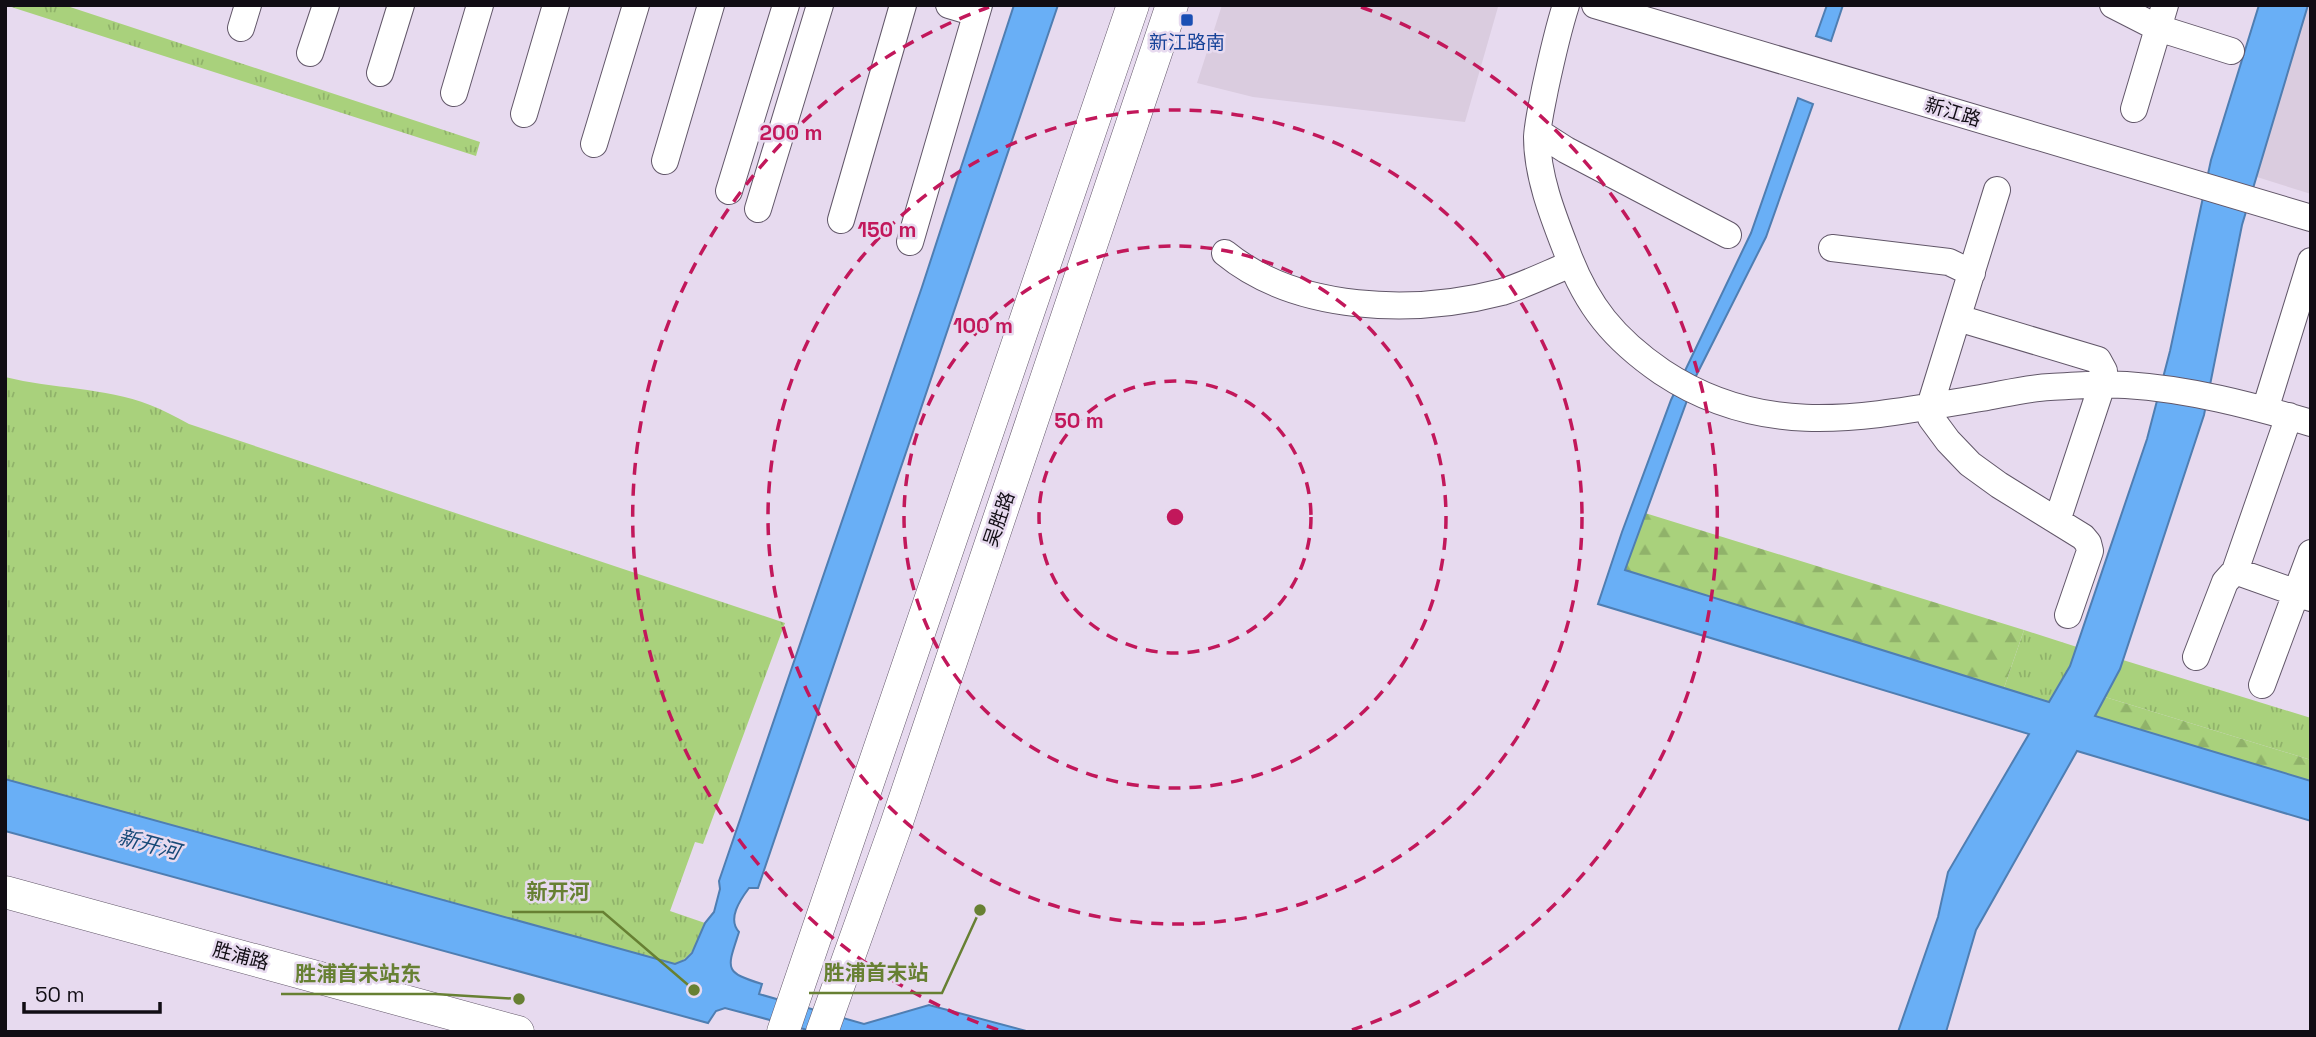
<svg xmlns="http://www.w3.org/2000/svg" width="2316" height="1037" viewBox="0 0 2316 1037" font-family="'Space Grotesk','Noto Sans SC',sans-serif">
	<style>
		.commercial { fill: #daccdf }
		.grass { fill: url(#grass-tufts) }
		.forest { fill: url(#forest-firs) }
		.water { fill: #69aff6; stroke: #4f7eb2; stroke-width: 2 }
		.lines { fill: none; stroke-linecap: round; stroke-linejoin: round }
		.minor-casing { stroke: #625769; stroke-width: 28 }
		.major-casing { stroke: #625769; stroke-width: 33 }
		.minor { stroke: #fff; stroke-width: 26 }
		.major { stroke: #fff; stroke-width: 32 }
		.ring { fill: none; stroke: #c2185b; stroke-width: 3.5; stroke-dasharray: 12 9 }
		.transit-dot { fill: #1a4fb4; stroke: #e7daef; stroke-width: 2.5 }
		.labels { text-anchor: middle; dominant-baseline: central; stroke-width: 5; stroke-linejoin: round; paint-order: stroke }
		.transit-label { font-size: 19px; fill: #164399; stroke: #e7daef }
		.street-label { font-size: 19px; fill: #110d14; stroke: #e7daef }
		.water-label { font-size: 21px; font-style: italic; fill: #174977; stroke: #e7daef }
		.centre { fill: #c2185b; stroke: #e7daef; stroke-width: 3.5 }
		.ring-label { font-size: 21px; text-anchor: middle; font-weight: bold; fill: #c2185b; stroke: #e7daef; stroke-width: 5; stroke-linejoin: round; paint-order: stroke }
		.leader { fill: none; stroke: #678033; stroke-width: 2.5 }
		.callout-dot { fill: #678033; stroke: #e7daef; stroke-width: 2.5 }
		.callout-label { font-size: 21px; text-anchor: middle; font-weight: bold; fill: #678033; stroke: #e7daef; stroke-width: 5; stroke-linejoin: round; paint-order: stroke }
	</style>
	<defs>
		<pattern id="grass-tufts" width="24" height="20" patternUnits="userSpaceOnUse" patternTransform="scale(1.75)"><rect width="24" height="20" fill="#a9d17c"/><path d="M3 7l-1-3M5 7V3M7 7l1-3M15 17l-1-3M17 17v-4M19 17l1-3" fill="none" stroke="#90b26a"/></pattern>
		<pattern id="forest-firs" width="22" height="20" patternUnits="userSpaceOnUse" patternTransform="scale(1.75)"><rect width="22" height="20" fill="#a9d17c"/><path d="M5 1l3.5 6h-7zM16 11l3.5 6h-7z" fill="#90b26a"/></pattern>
	</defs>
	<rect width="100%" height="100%" fill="#e7daef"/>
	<path class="commercial" d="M1222,5H1494L1498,7L1465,122L1253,97L1197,83Z
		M2308,5H2311V194L2257,177Z"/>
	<path class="grass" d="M5,5H64L480,142L476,156Z
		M5,377C53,389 104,387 150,405C163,410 176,417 189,424L785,623L703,844L695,842L670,911L705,923C698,940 694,957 675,964L5,779Z
		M2024,630L2077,647L2070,666L2049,702L2004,688Z
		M2123,660L2311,718V760L2105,697Z"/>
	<path class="forest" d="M1645,513L2024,630L2004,688L1625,570Z
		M2105,697L2311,760V781L2095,716Z"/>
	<path class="water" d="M1014,5H1058L758,888H749C740,900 727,919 739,932C727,969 723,972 762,984L759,994L864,1024L929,1005L1030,1032H815L725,1008L716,1011L708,1023L5,831V779L675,964L685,960L692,953L705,923L714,912L720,889L719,881L922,287Z
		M1827,5H1843L1831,41L1816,36Z
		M2259,5H2308L2242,225L2204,415L2120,669L2095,716L2311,781V821L2077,751L1976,930L1946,1032H1898L1938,917L1948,872L2029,734L1598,604L1622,532L1671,400L1751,233L1798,98L1813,104L1766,237L1696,376L1625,570L2049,702L2070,666L2147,439L2170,351L2211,160Z"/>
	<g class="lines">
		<g class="minor-casing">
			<path id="minor" d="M949,5L976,13
				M1566,5C1557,33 1551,61 1545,89C1542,105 1538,121 1537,137C1537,176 1553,216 1567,252C1587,306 1614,339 1662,372C1766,441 1866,417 1981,398C2004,394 2027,388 2050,387C2075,386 2101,383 2126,385C2189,389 2250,405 2311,423
				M1595,5L2311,218
				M2113,5L2158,28L2231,51
				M241,28L248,5
				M310,53L326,5
				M380,73L401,5
				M454,93L480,5
				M2134,109L2165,5
				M524,114L556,5
				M1538,132L1566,150L1728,235
				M594,144L636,5
				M665,161L711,5
				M1997,190L1930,406L1931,418L1948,441L1970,464L1999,485L2083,537L2088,543L2090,551L2068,615
				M729,191L786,5
				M758,209L820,5
				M841,220L903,5
				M910,242L979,5
				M1832,248L1949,262L1972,273
				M1225,253C1297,312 1414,315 1502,292C1525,285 1549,273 1571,264
				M1958,318L2098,360L2104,371L2102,385L2057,521
				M2265,410L2311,261
				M2235,571L2289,416
				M2196,657L2225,582L2235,571L2311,598
				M2262,685L2311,553"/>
		</g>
		<g class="major-casing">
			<path id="major" d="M5,892L518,1032
				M783,1032L1133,5
				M822,1032L896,825L1172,5"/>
		</g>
		<use href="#minor" class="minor"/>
		<use href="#major" class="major"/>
	</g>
	<g class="ring">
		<circle cx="1175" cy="517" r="136"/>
		<circle cx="1175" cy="517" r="271"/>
		<circle cx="1175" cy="517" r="407"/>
		<path d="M998 1030A543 543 0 0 1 989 7M1361 7A543 543 0 0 1 1352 1030"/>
	</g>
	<rect class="transit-dot" x="1180" y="13" width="14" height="14" rx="3.5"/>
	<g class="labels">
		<g class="transit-label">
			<text x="1187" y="42">新江路南</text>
		</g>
		<g class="street-label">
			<text transform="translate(1953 112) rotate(17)">新江路</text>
			<text transform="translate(999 519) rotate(-71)">吴胜路</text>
			<text transform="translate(241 956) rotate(15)">胜浦路</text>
		</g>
		<g class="water-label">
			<text transform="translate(149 844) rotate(15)">新开河</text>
		</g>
	</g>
	<circle cx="1175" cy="517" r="10" class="centre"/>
	<g class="ring-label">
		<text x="791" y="140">200 m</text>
		<text x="887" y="237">150 m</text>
		<text x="983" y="333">100 m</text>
		<text x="1079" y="428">50 m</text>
	</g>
	<path class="leader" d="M694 990L603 912H512M980 910L942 993H809M519 999L435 994H281"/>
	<g class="callout-dot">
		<circle cx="694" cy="990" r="7"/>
		<circle cx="980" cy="910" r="7"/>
		<circle cx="519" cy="999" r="7"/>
	</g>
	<g class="callout-label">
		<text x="558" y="899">新开河</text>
		<text x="876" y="980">胜浦首末站</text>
		<text x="358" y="981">胜浦首末站东</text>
	</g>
	<rect width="2316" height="1037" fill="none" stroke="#110d14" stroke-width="14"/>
	<path d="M24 1002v10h136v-10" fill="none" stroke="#110d14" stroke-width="3.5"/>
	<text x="35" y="1002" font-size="21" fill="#110d14" stroke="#e7daef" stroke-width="5" paint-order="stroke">50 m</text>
</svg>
